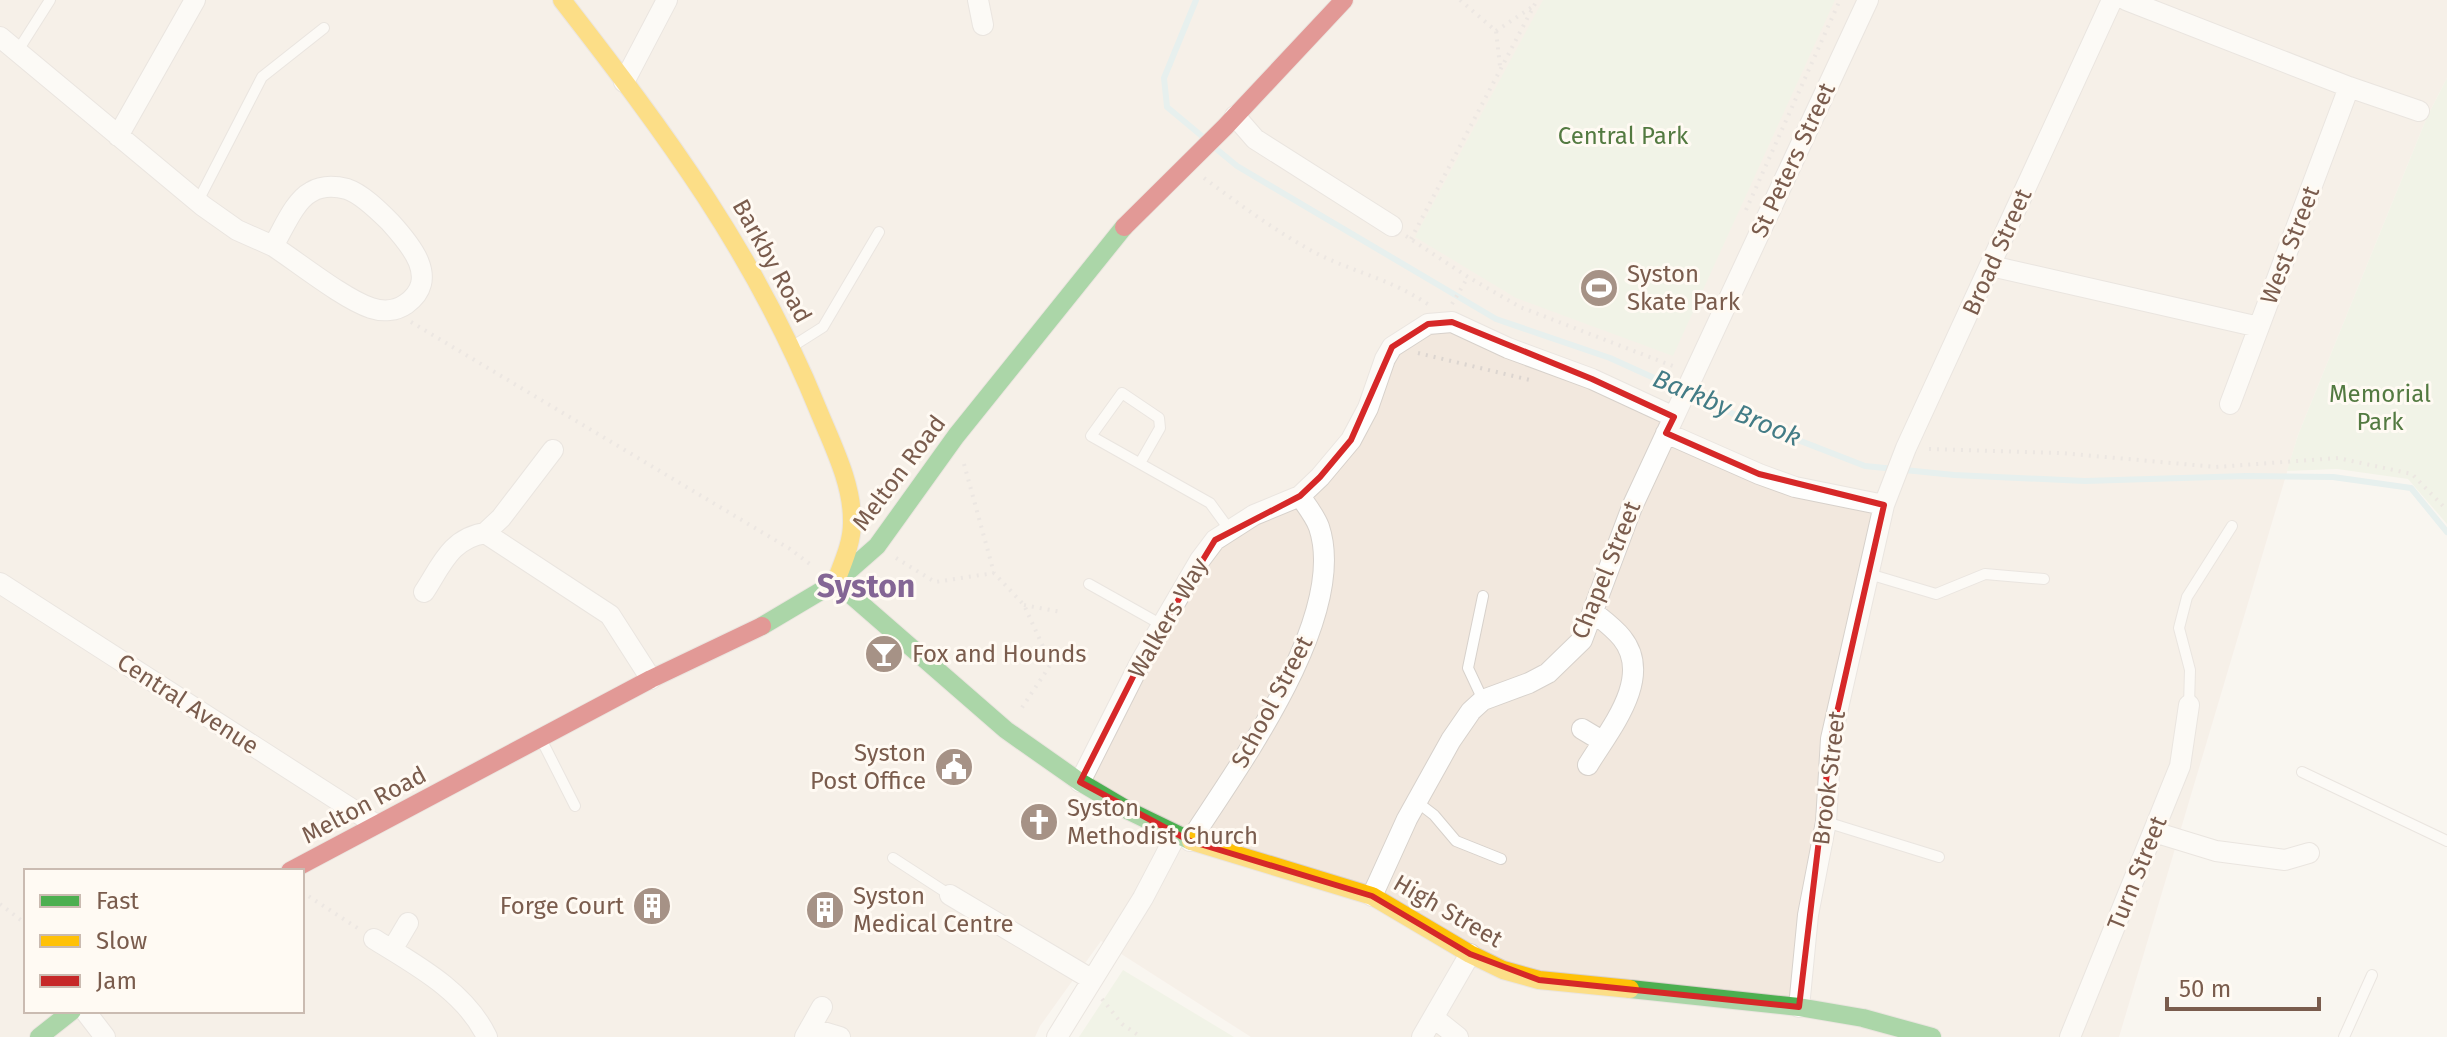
<svg xmlns="http://www.w3.org/2000/svg" width="2447" height="1037" viewBox="0 0 2447 1037" font-family="'Fira Sans',sans-serif">
	<style>
		.residential { fill: #f2e8de; fill-rule: evenodd }
		.green { fill: #e7f0db }
		.lines { fill: none; stroke-linecap: round; stroke-linejoin: round }
		.stream { stroke: #d0e8ea; stroke-width: 6 }
		.lane-casing { stroke: #d7d1cb; stroke-width: 12 }
		.street-casing { stroke: #d7d1cb; stroke-width: 22 }
		.fast-casing { stroke: #d9d2cb; stroke-width: 20 }
		.slow-casing { stroke: #d9d2cb; stroke-width: 20 }
		.jam-casing { stroke: #d9d2cb; stroke-width: 20 }
		.path { stroke: #dcd5d0; stroke-width: 4; stroke-dasharray: 2 6; stroke-linecap: butt }
		.lane { stroke: #fefefd; stroke-width: 10 }
		.street { stroke: #fefefd; stroke-width: 20 }
		.fast { stroke: #4caf50; stroke-width: 18 }
		.slow { stroke: #ffc107; stroke-width: 18 }
		.jam { stroke: #c62828; stroke-width: 18 }
		.marked { fill: none; stroke: #d62828; stroke-width: 6; stroke-linejoin: round }
		.labels { text-anchor: middle; dominant-baseline: central; stroke-width: 6; stroke-linejoin: round; paint-order: stroke }
		.park-label { font-size: 24px; fill: #537a41; stroke: #fffaf3 }
		.street-label { font-size: 24px; fill: #7a5c4d; stroke: #fffaf3 }
		.poi-label { font-size: 24px; fill: #7a5c4d; stroke: #fffaf3; text-anchor: start }
		.water-label { font-size: 26px; font-style: italic; fill: #437c86; stroke: #fffaf3 }
		.district-label { font-size: 32px; font-weight: bold; fill: #846695; stroke: #fffaf3 }
	</style>
	<rect width="100%" height="100%" fill="#f9f5f0"/>
	<path class="residential" d="M0,0H2447V78L2427,117L2298,435L2119,1037H1251L1101,941L1040,1026L1035,1037H0ZM26,871H302V1011H26Z"/>
	<path class="green" d="M1543,0H1835L1673,356L1516,298L1415,237Z
		M2447,78V524L2408,479L2337,469L2287,471L2298,435L2427,117Z
		M1123,970L1234,1037H1079Z"/>
	<g class="lines">
		<path class="stream" d="M1196,0L1164,78L1167,107L1203,137
			M1214,147L1237,166L1496,319L1610,358L1749,421L1865,466L1954,475L2085,481L2246,476L2333,477L2411,488L2447,532"/>
		<g class="lane-casing">
			<path id="lane" d="M17,52L50,0
				M198,201L262,77L324,28
				M793,346L823,327L879,232
				M1140,463L1160,428L1159,418L1122,393L1091,436L1210,503L1229,529
				M1869,574L1936,594L1985,574L2044,579
				M1089,584L1162,625
				M1483,700L1468,668L1483,596
				M2189,705L2190,670L2179,628L2187,597L2232,526
				M541,739L575,806
				M2302,772L2447,841
				M1417,802L1434,815L1456,841L1501,859
				M1826,822L1939,857
				M893,858L950,895
				M2344,1037L2372,975"/>
		</g>
		<g class="street-casing">
			<path id="street" d="M978,0L983,25
				M2126,0L2349,87L2419,111
				M0,37L203,206L237,230L273,246C283,230 294,201 311,192C321,186 335,186 347,189C362,194 379,211 390,222C410,244 441,279 406,304C396,311 383,312 371,308C344,299 299,263 273,246
				M624,82L667,0
				M1235,116L1255,139L1392,226
				M118,136L195,0
				M1991,266L2259,327
				M2230,404L2349,87
				M1666,433L1759,474L1795,487L1884,505
				M485,533L501,518L553,450
				M0,583L375,824
				M424,592C441,566 451,538 485,533L610,615L651,679
				M1582,729L1602,741
				M1588,765C1609,730 1654,678 1622,638C1614,628 1603,620 1593,612
				M1080,782L1141,661L1200,560L1215,540L1254,515L1300,496
				M2154,832L2216,851L2285,860L2309,853
				M1190,841C1237,768 1349,617 1319,527C1315,516 1306,505 1300,496L1320,477L1351,440L1368,408L1385,359L1392,347L1428,324L1452,322L1508,348L1592,379L1674,417
				M950,895L1091,979
				M1372,896L1407,819L1451,740L1471,711L1483,700L1529,683L1548,673L1582,640L1632,507L1868,0
				M374,939C416,965 465,991 487,1037
				M392,950L408,923
				M1799,1007L1808,915L1826,822L1831,739L1884,505L1906,448L2112,0
				M85,1011L105,1037
				M1434,1018L1458,1037
				M810,1028L840,1037
				M805,1037L822,1007
				M1057,1037L1143,898L1176,835
				M1422,1037L1470,954
				M2070,1037L2180,766L2189,705"/>
		</g>
		<g class="fast-casing">
			<path id="fast" d="M836,582L1006,730L1080,782L1129,811L1191,841
				M762,626L836,582L877,546L956,436L1124,227
				M1630,989L1799,1007L1863,1018L1932,1037
				M39,1037L72,1011"/>
		</g>
		<g class="slow-casing">
			<path id="slow" d="M562,0C666,134 755,253 819,412C833,446 853,485 852,523C852,543 843,562 836,581
				M1191,841L1372,896L1470,954L1503,970L1539,980L1630,989"/>
		</g>
		<g class="jam-casing">
			<path id="jam" d="M1124,227L1225,127L1344,0
				M290,871L651,679L762,626"/>
		</g>
		<path class="path" d="M1460,0L1496,31L1500,66
			M1496,31L1532,7
			M1204,178C1239,204 1274,230 1312,251C1351,272 1390,278 1429,305
			M1746,210L1840,0
			M1406,236L1468,277L1520,307L1678,368
			M1411,239L1537,0
			M1452,304L1468,277
			M411,322L790,549L814,567
			M1418,353L1534,381
			M1929,449L2061,453L2216,467L2338,458L2412,474L2447,510
			M964,464L994,573L1024,605L1051,664L1019,712
			M896,558L935,582L994,573
			M1024,605L1061,612
			M302,892L359,929
			M0,904L26,924
			M1102,999L1122,1024L1141,1037"/>
		<use href="#lane" class="lane"/>
		<use href="#street" class="street"/>
		<use href="#fast" class="fast"/>
		<use href="#slow" class="slow"/>
		<use href="#jam" class="jam"/>
	</g>
	<path d="M0 0H2447V1037H0ZM1452,322L1592,379L1674,417L1666,433L1759,474L1884,505L1831,739L1799,1007L1539,980L1470,954L1372,896L1190,841L1080,782L1141,661L1215,540L1300,496L1320,477L1351,440L1392,347L1428,324Z" fill="#f9f5f0" fill-opacity=".55" fill-rule="evenodd"/>
	<path class="marked" d="M1452,322L1592,379L1674,417L1666,433L1759,474L1884,505L1831,739L1799,1007L1539,980L1470,954L1372,896L1190,841L1080,782L1141,661L1215,540L1300,496L1320,477L1351,440L1392,347L1428,324Z"/>
	<defs>
		<g id="stadium-disc" transform="scale(2)"><circle r="9.5" fill="#a69286" stroke="#fffaf3"/><path d="M0-5a6.5 5 0 1 0 0 10a6.5 5 0 1 0 0-10ZM-3.5-1.8h7v3.6h-7Z" fill="#fff"/></g>
		<g id="bar-disc" transform="scale(2)"><circle r="9.5" fill="#a69286" stroke="#fffaf3"/><path d="M-6-5H6L.8 .8V4.5H3.5V6h-7V4.5H-.8V.8Z" fill="#fff"/></g>
		<g id="civic-disc" transform="scale(2)"><circle r="9.5" fill="#a69286" stroke="#fffaf3"/><path d="M-.6-6.5H3V-4.5H.6V-3L4-1V1h2V6H-6V1h2V-1L-.6-3ZM-1.2 2.5V6h2.4V2.5Z" fill="#fff"/></g>
		<g id="church-disc" transform="scale(2)"><circle r="9.5" fill="#a69286" stroke="#fffaf3"/><path d="M-1.2-6h2.4v3.5h3.3v2.4h-3.3V6h-2.4V-.1h-3.3v-2.4h3.3Z" fill="#fff"/></g>
		<g id="building-disc" transform="scale(2)"><circle r="9.5" fill="#a69286" stroke="#fffaf3"/><path d="M-4-6H4V6H1V3H-1V6H-4ZM-2.5-4.3h1.7v1.8h-1.7ZM.8-4.3h1.7v1.8H.8ZM-2.5-1h1.7V.8h-1.7ZM.8-1h1.7V.8H.8Z" fill="#fff"/></g>
	</defs>
	<g fill-rule="evenodd">
		<use href="#stadium-disc" x="1599" y="288"/>
		<use href="#bar-disc" x="884" y="654"/>
		<use href="#civic-disc" x="954" y="767"/>
		<use href="#church-disc" x="1039" y="822"/>
		<use href="#building-disc" x="652" y="906"/>
		<use href="#building-disc" x="825" y="910"/>
	</g>
	<g class="labels">
		<g class="park-label">
			<text x="1623" y="136">Central Park</text>
			<text x="2380" y="394">Memorial<tspan x="2380" dy="28">Park</tspan></text>
		</g>
		<g class="street-label">
			<text transform="translate(1793 160) rotate(-65)">St Peters Street</text>
			<text transform="translate(2290 245) rotate(-69)">West Street</text>
			<text transform="translate(1997 252) rotate(-66)">Broad Street</text>
			<text transform="translate(772 261) rotate(61)">Barkby Road</text>
			<text transform="translate(899 473) rotate(-53)">Melton Road</text>
			<text transform="translate(1606 570) rotate(-68)">Chapel Street</text>
			<text transform="translate(1168 618) rotate(-60)">Walkers Way</text>
			<text transform="translate(1272 702) rotate(-62)">School Street</text>
			<text transform="translate(188 704) rotate(33)">Central Avenue</text>
			<text transform="translate(1829 778) rotate(-83)">Brook Street</text>
			<text transform="translate(364 805) rotate(-28)">Melton Road</text>
			<text transform="translate(2137 873) rotate(-68)">Turn Street</text>
			<text transform="translate(1448 911) rotate(30)">High Street</text>
		</g>
		<g class="poi-label">
			<text x="1627" y="274">Syston<tspan x="1627" dy="28">Skate Park</tspan></text>
			<text x="912" y="654">Fox and Hounds</text>
			<text x="926" y="753" text-anchor="end">Syston<tspan x="926" dy="28">Post Office</tspan></text>
			<text x="1067" y="808">Syston<tspan x="1067" dy="28">Methodist Church</tspan></text>
			<text x="853" y="896">Syston<tspan x="853" dy="28">Medical Centre</tspan></text>
			<text x="624" y="906" text-anchor="end">Forge Court</text>
		</g>
		<g class="water-label">
			<text transform="translate(1727 408) rotate(23)">Barkby Brook</text>
		</g>
		<g class="district-label">
			<text x="866" y="586">Syston</text>
		</g>
	</g>
	<rect x="24" y="869" width="280" height="144" fill="#fffaf3" stroke="#cabbb1" stroke-width="2"/>
	<rect x="40" y="895" width="40" height="12" fill="#4caf50" stroke="#cabbb1" stroke-width="2"/>
	<text x="96" y="909" font-size="24" fill="#7a5c4d">Fast</text>
	<rect x="40" y="935" width="40" height="12" fill="#ffc107" stroke="#cabbb1" stroke-width="2"/>
	<text x="96" y="949" font-size="24" fill="#7a5c4d">Slow</text>
	<rect x="40" y="975" width="40" height="12" fill="#c62828" stroke="#cabbb1" stroke-width="2"/>
	<text x="96" y="989" font-size="24" fill="#7a5c4d">Jam</text>
	<path d="M2167 997v12h152v-12" fill="none" stroke="#7a5c4d" stroke-width="4"/>
	<text x="2179" y="997" font-size="24" fill="#7a5c4d" stroke="#fffaf3" stroke-width="6" paint-order="stroke">50 m</text>
</svg>
